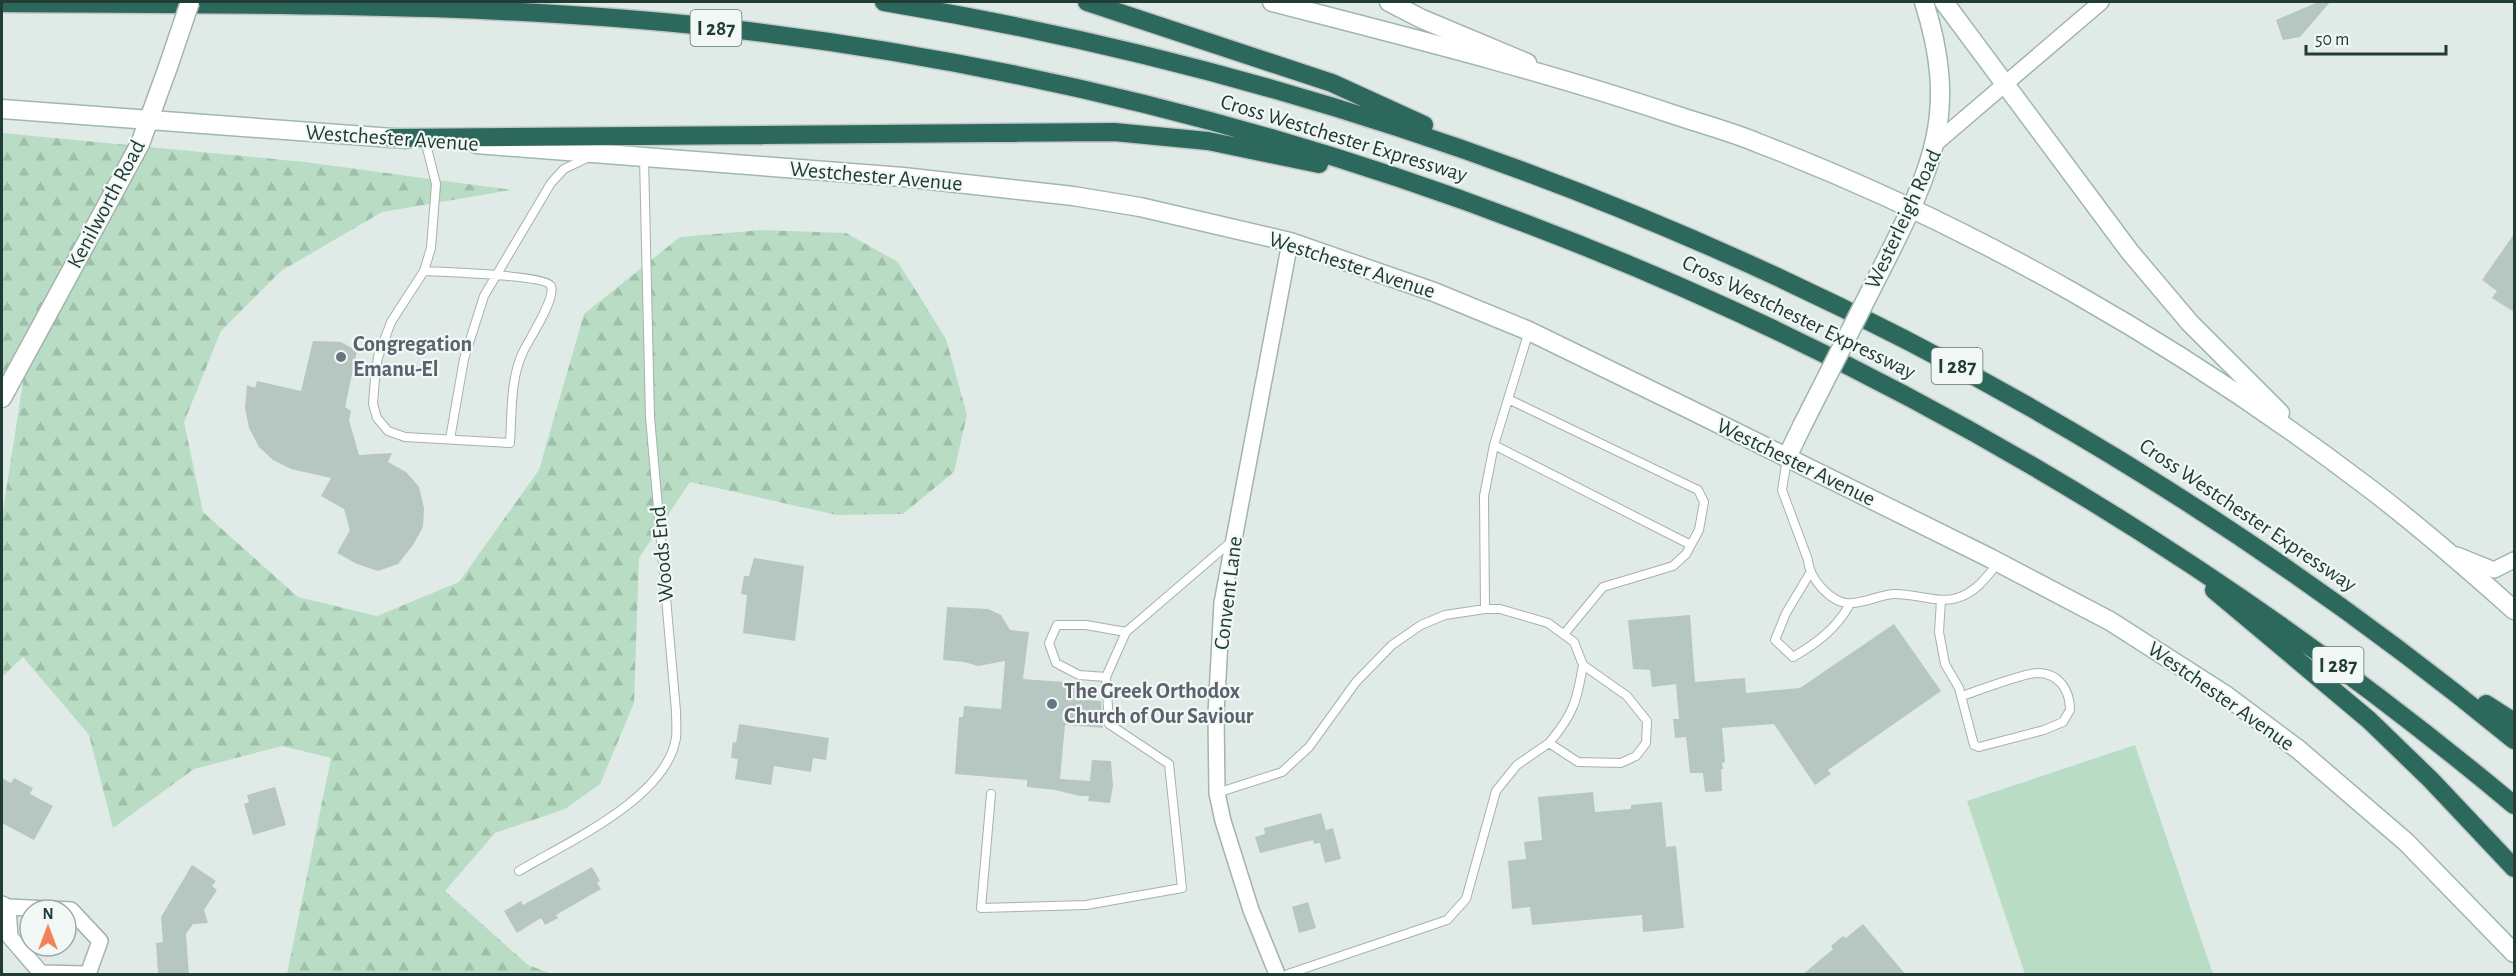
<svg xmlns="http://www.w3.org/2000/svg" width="2516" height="976" viewBox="0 0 2516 976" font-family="'Alegreya Sans',sans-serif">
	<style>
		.grass { fill: #b9ddc4 }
		.forest { fill: url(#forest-firs) }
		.building { fill: #b6c6c0 }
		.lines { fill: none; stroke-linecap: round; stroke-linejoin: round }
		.service-casing { stroke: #a3b3ae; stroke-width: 10 }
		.minor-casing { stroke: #a3b3ae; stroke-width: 18 }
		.tertiary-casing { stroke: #a3b3ae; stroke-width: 21 }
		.secondary-casing { stroke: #9fb7af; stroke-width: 21 }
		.motorway-casing { stroke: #c1c8c6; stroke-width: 21 }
		.service { stroke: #fff; stroke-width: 8 }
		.minor { stroke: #fff; stroke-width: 15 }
		.tertiary { stroke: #fff; stroke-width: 18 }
		.secondary { stroke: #fff; stroke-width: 18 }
		.motorway { stroke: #2d685d; stroke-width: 18 }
		.tertiary-bridge-casing { stroke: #a3b3ae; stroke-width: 21; stroke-linecap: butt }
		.secondary-bridge-casing { stroke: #9fb7af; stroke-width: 21; stroke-linecap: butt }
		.tertiary-bridge { stroke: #fff; stroke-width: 18 }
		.secondary-bridge { stroke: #fff; stroke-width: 18 }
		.worship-dot { fill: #6b7280; stroke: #f1f8f5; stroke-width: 2 }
		.labels { text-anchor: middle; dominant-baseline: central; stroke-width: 4.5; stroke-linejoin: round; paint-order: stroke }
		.shield { fill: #f1f8f5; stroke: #5f746f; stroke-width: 1.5 }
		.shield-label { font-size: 21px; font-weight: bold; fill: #213c35 }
		.street-label { font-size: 22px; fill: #213c35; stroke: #f1f8f5 }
		.worship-label { font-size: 22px; font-weight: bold; fill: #5b616d; stroke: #f1f8f5; text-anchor: start }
	</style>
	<defs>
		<pattern id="forest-firs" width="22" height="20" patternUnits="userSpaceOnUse" patternTransform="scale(1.5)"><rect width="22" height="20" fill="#b9ddc4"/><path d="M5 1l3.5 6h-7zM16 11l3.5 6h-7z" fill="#9fbfa9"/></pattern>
	</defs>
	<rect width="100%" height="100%" fill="#e0ebe7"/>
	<path class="grass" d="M2135,745L2213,974H2025L1967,801Z"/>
	<path class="forest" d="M2,133L305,162L512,190L382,212L281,271L221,331L184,422L203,512L298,597L377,616L459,582L539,470L584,314L680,237L762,230L846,233L898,262L946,339L967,415L954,472L903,514L837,515L690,482L639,558L634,703L600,784L565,809L495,833L445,891L528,965L552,974H287L331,758L282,746L194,769L113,828L89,735L23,657L2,677V517L28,350L2,382Z"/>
	<path class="building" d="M2318,2H2330L2300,37L2283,40L2276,20Z
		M2514,234V312L2492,298L2497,291L2482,280Z
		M313,341L341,342L357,351L345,407L351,411L349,420L359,455L392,453L388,462L406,472L419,487L424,508L423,527L413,545L398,564L378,571L357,564L337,553L350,530L344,509L321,496L331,478L291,469L273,460L259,447L249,428L245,408L247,385L255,388L257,381L301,391Z
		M754,558L804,566L795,641L743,633L747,595L741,594L744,576H749Z
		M947,607L988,609L1001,615L1010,630L1029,632L1023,679L1077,683L1076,699L1101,701L1103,728L1065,725L1060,779L1090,781L1092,760L1111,761L1113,786L1110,803L1088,801L1089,796H1080L1055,790L1027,787V780L955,774L959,717H963L964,706L1001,709L1005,661L978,666L964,662L943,660Z
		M1690,615L1695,682L1745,678L1746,693L1800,688L1894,624L1941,691L1828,770L1831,774L1815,785L1774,724L1722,728L1725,762L1722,763L1723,769H1721L1722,791L1705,792L1703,773H1690L1686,737L1675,738L1673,719H1679L1676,684L1652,687L1650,670L1633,669L1628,620Z
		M739,724L829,738L826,760L813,758L811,772L774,766L771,785L735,779L738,759L731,758L733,742L736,743Z
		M2,778L11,783L14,778L33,788L30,794L53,806L34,840L2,823Z
		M275,787L286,825L253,835L244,804L249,802L247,795Z
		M1593,792L1595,812L1631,809V805L1662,802L1666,847L1676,846L1684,928L1643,932L1642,915L1532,925L1530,907L1512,909L1508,861L1526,859L1524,842L1542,840L1538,797Z
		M1321,813L1326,830L1333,828L1341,859L1325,863L1320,843L1314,844L1313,840L1260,853L1255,837L1265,834L1264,828Z
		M192,865L216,881L212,886L217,890L204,910L208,923L193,924L186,934L189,975L158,973L156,943L163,942L161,917Z
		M592,867L600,881L597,883L601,889L556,915L558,918L545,925L541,918L517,933L504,911L521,901L523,905Z
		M1308,902L1316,928L1299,933L1292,907Z
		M1863,924L1906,975H1802L1833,949L1831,946L1843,936L1846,938Z"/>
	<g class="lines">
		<g class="service-casing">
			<path id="service" d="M424,271C440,272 546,275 551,286C556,299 529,339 523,352C510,379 512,414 510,443L405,437L388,431L377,418L373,404L375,378L378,357L391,322L424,271L431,248L436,184L425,140
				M1508,399L1698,490L1704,502L1699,530L1686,554L1673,566L1603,587L1565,633
				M450,439L464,359L484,296L551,183L564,169L589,157
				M1494,445L1691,545
				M1787,459L1782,490L1808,560C1809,579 1833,606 1853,603C1867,602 1880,595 1893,594C1913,593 1940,604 1957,598C1976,592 1986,578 1998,563
				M1810,573L1786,613L1775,640L1793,657C1817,643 1836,629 1850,604
				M1941,600L1939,632L1945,664L1959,688L1974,745L1979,747L2044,730L2063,722L2070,710C2070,690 2059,673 2037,673C2024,673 1977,691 1962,696
				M1485,609L1484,496L1494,445L1529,331
				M1106,677L1079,675L1056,663L1049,643L1057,625H1086L1126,632
				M1217,793L1282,772L1309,747L1356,682L1392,645L1421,625L1445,615L1485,609H1500L1548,623L1574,642L1583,665L1627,696L1647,721L1646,743L1636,756L1621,763L1578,762L1549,743C1573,715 1577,701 1583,665
				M991,794L981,908L1086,905L1182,888L1169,764L1109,724L1106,677L1126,632L1232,541
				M519,871C567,842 666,799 676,738C677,730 676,719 676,711L650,417L644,158
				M1288,974L1447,920L1466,899L1496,791L1517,765L1549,743"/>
		</g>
		<g class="minor-casing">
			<path id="minor" d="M1936,143L2101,2
				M2457,555L2494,570L2514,560
				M2,904L8,907L71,910L100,941L88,974
				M8,907L10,937L41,973L84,974
				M1277,974L1251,910L1223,821L1217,793L1216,714L1222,603L1290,242"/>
		</g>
		<g class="tertiary-casing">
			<path id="tertiary" d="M1389,2L1422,19L1527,63
				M2,398L140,144L168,67"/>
		</g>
		<g class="secondary-casing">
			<path id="secondary" d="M1272,2C1408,37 1544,71 1678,116C1705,125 1732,132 1758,143C1975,226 2184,347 2369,488C2419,526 2467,568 2514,610
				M1944,2L2130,252L2190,323L2280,413
				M2,109L406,139
				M476,144L903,177L1073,196L1140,207L1290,242L1434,292L1529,331L1687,408L1990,558L2110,621L2224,694L2299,750L2406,842L2514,953
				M1883,266C1933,167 1959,112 1924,2
				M1787,457L1802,426"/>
		</g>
		<g class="motorway-casing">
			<path id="motorway" d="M884,2C1485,101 2043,354 2514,740
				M1087,2L1332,83L1424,125
				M2,3C251,5 500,1 748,31C1403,111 2009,383 2514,805
				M391,138L1114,132L1208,141L1319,164
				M2214,590L2369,720L2431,780L2514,868
				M2486,704L2514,722"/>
		</g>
		<use href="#service" class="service"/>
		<use href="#minor" class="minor"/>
		<use href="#tertiary" class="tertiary"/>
		<use href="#secondary" class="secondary"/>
		<use href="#motorway" class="motorway"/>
		<g class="tertiary-bridge-casing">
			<path id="tertiary-bridge" d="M168,67L190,2"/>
		</g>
		<g class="secondary-bridge-casing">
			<path id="secondary-bridge" d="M1802,426L1883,266"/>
		</g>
		<use href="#tertiary-bridge" class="tertiary-bridge"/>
		<use href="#secondary-bridge" class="secondary-bridge"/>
	</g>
	<g class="worship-dot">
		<circle cx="341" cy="357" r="6"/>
		<circle cx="1052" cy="704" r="6"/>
	</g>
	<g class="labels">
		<g class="shield">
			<rect x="690.5" y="10" width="51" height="36" rx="4.5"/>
			<rect x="1931.5" y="348" width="51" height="36" rx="4.5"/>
			<rect x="2312.5" y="647" width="51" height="36" rx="4.5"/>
		</g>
		<g class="shield-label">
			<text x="716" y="28">I 287</text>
			<text x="1957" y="366">I 287</text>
			<text x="2338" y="665">I 287</text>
		</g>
		<g class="street-label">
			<text transform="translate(392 138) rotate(4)">Westchester Avenue</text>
			<text transform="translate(1344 138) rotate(17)">Cross Westchester Expressway</text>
			<text transform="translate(876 176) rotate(5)">Westchester Avenue</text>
			<text transform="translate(106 204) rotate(-62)">Kenilworth Road</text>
			<text transform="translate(1903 219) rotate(-65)">Westerleigh Road</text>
			<text transform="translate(1352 265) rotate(18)">Westchester Avenue</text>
			<text transform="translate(1799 317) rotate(26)">Cross Westchester Expressway</text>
			<text transform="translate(1796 462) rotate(26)">Westchester Avenue</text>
			<text transform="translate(2248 515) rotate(34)">Cross Westchester Expressway</text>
			<text transform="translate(662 554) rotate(-95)">Woods End</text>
			<text transform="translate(1228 593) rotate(-83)">Convent Lane</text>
			<text transform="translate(2221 696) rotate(35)">Westchester Avenue</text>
		</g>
		<g class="worship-label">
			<text x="353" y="344">Congregation<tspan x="353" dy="25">Emanu-El</tspan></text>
			<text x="1064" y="691">The Greek Orthodox<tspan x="1064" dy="25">Church of Our Saviour</tspan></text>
		</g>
	</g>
	<rect width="2516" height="976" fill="none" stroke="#213c35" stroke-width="6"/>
	<g transform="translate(48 928)"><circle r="28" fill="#f1f8f5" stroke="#9eada8" stroke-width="1.5"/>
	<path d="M0-4.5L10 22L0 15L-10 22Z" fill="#f28257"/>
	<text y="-9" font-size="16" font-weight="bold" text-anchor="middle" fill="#213c35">N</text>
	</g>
	<path d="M2306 45v9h140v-9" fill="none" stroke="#213c35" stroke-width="3"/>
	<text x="2315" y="45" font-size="18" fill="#213c35" stroke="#f1f8f5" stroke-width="4.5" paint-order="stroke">50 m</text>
</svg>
